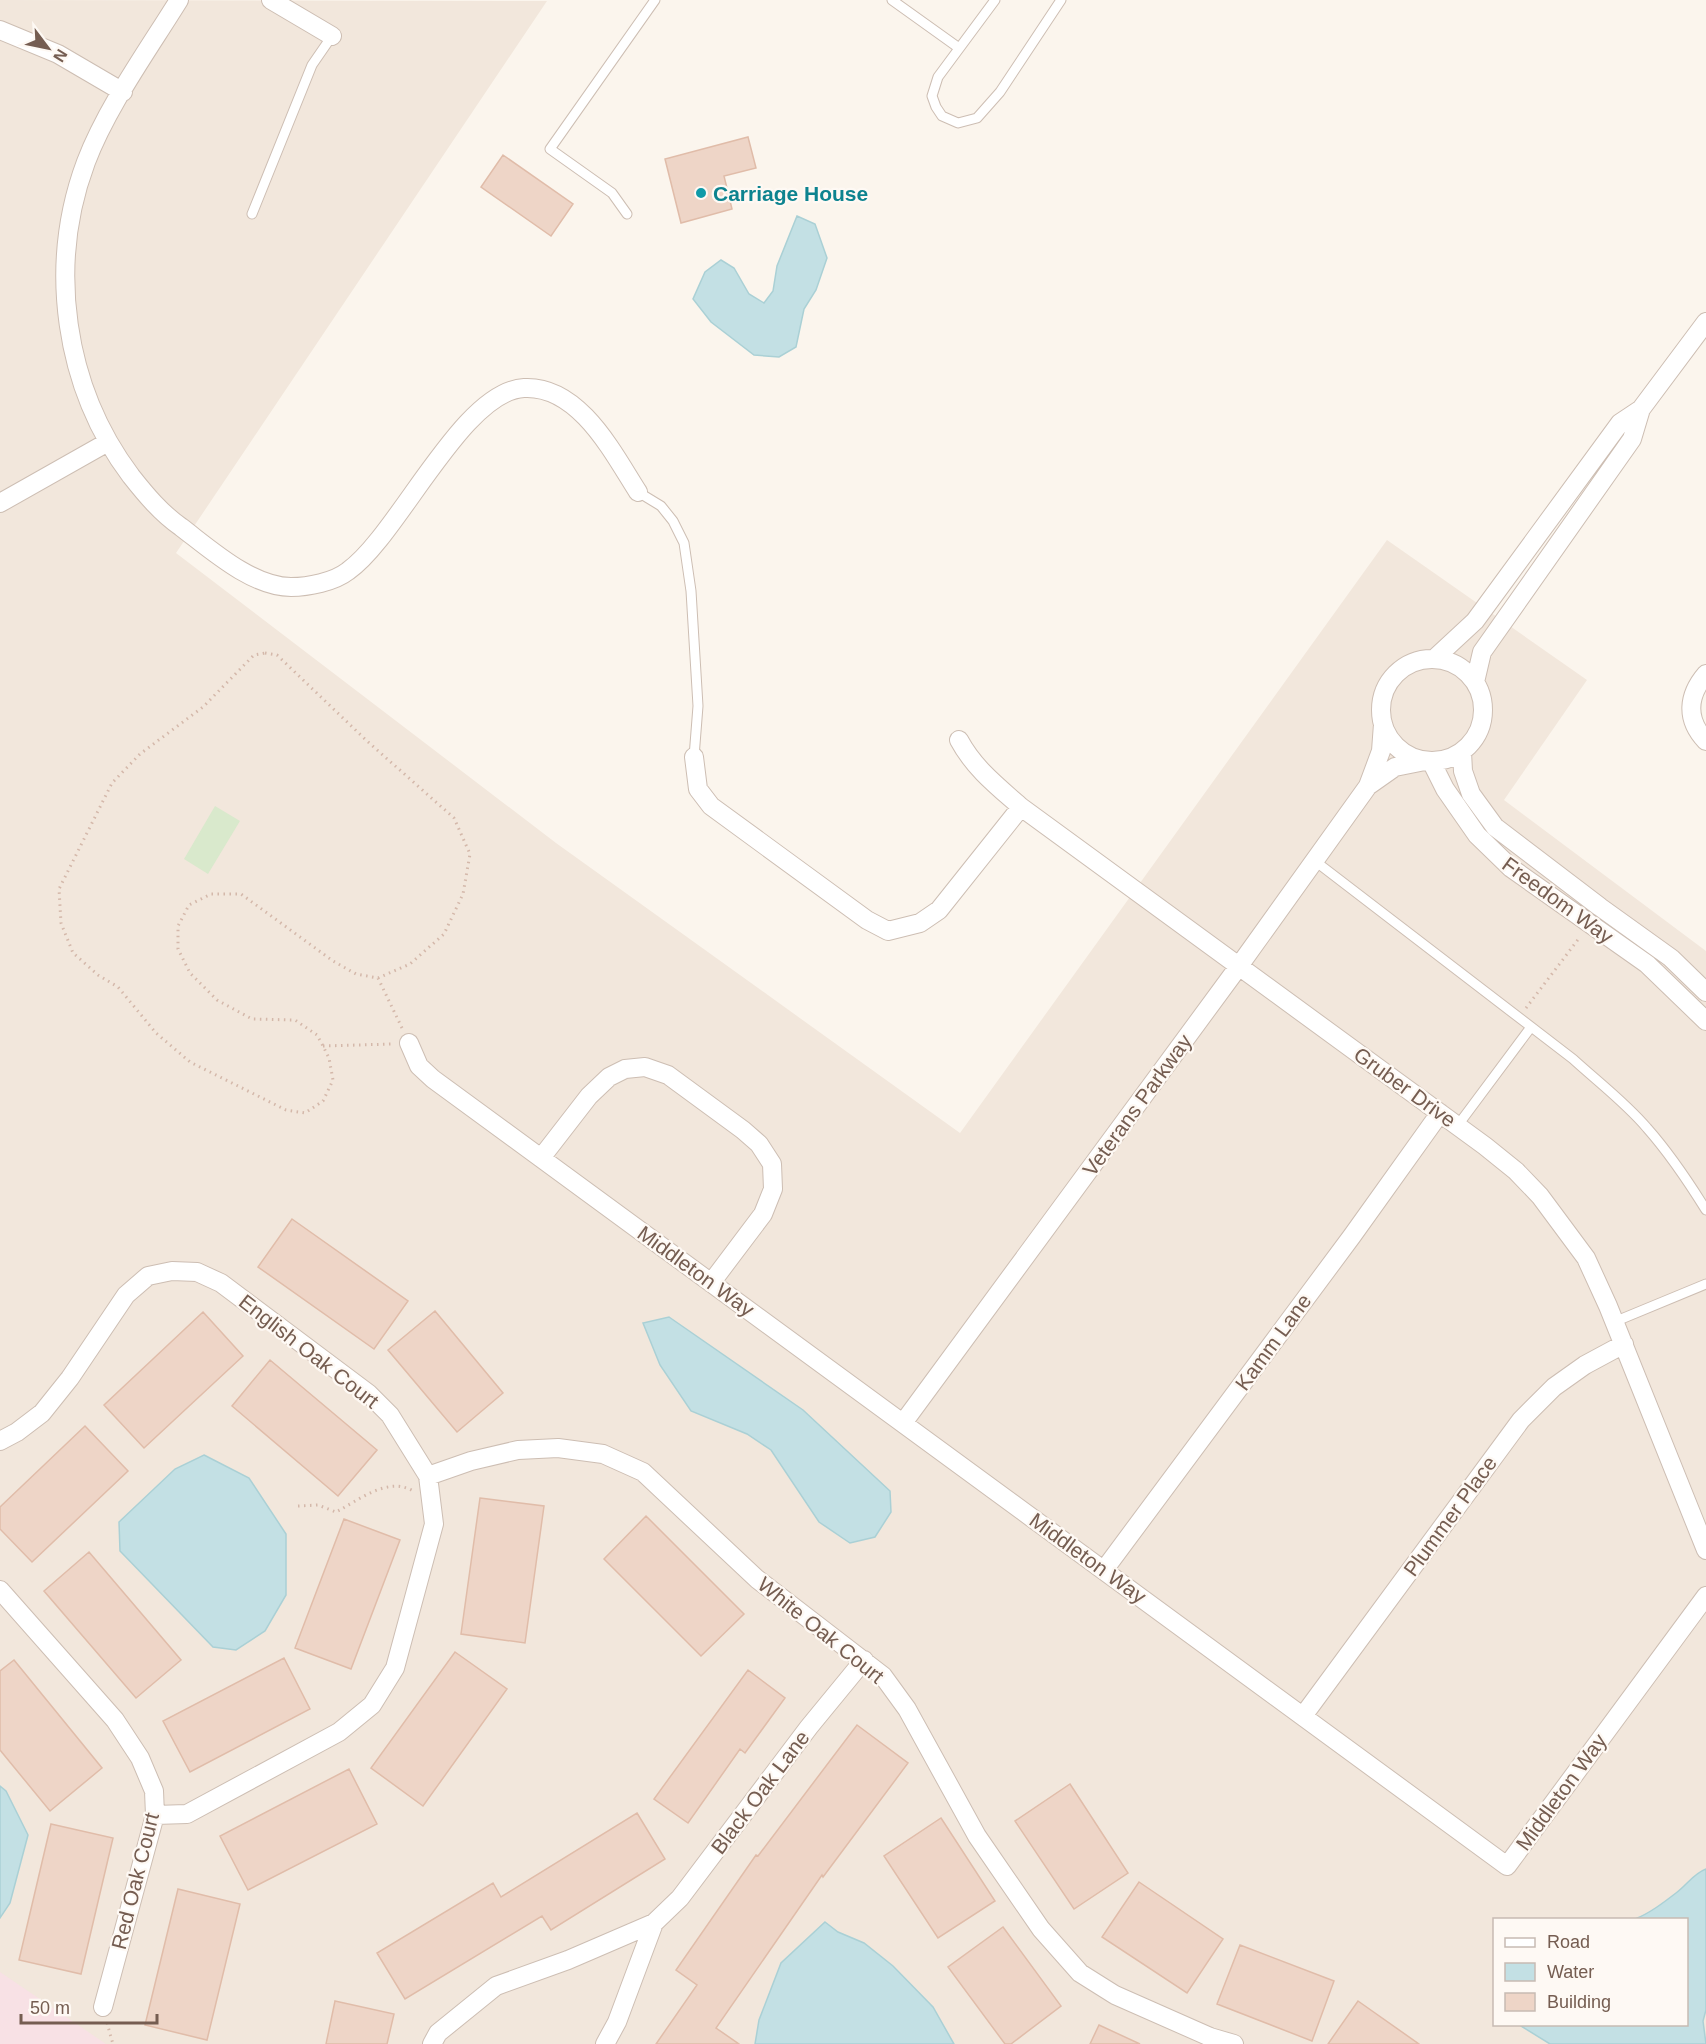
<svg xmlns="http://www.w3.org/2000/svg" width="1706" height="2044" viewBox="0 0 1706 2044" font-family="Helvetica,sans-serif">
	<style>
		.residential { fill: #f2e7dc; fill-rule: evenodd }
		.medical { fill: #f8e1e5 }
		.green { fill: #d9e9cc }
		.water { fill: #c3e0e4; stroke: #aad0d5; stroke-width: 1.5 }
		.building { fill: #eed5c7; stroke: #e0bca9; stroke-width: 1.5 }
		.lines { fill: none; stroke-linecap: round; stroke-linejoin: round }
		.service-casing { stroke: #cdbeb3; stroke-width: 11 }
		.minor-casing { stroke: #cdbeb3; stroke-width: 20 }
		.path { stroke: #d4b8aa; stroke-width: 3; stroke-dasharray: 1.5 4.5; stroke-linecap: butt }
		.service { stroke: #fff; stroke-width: 9 }
		.minor { stroke: #fff; stroke-width: 18 }
		.culture-dot { fill: #0f9aa8; stroke: #fef9f4; stroke-width: 2 }
		.labels { text-anchor: middle; dominant-baseline: central; stroke-width: 4.5; stroke-linejoin: round; paint-order: stroke }
		.culture-label { font-size: 21px; font-weight: bold; fill: #0d838f; stroke: #fef9f4; text-anchor: start }
		.street-label { font-size: 21px; fill: #755d51; stroke: #fef9f4 }
	</style>
	<rect width="100%" height="100%" fill="#fbf5ed"/>
	<path class="residential" d="M0,0L547,1L176,553L556,843L960,1133L1387,540L1587,680L1504,800L1706,951V2044H100L0,1976ZM1494,1920H1686V2024H1494Z"/>
	<path class="medical" d="M0,1972L106,2044H0Z"/>
	<path class="green" d="M215,806L240,821L208,874L184,859Z"/>
	<path class="water" d="M797,216L815,224L827,258L816,290L804,309L796,347L779,357L754,355L711,322L693,299L705,272L721,260L734,268L749,294L764,303L773,291L777,266Z
		M669,1317L803,1410L890,1491L891,1512L875,1537L850,1543L819,1522L771,1450L747,1434L691,1411L660,1365L643,1323Z
		M204,1455L249,1478L286,1534V1595L265,1631L236,1650L213,1647L120,1551L119,1522L175,1469Z
		M0,1786L6,1791L28,1835L10,1903L0,1918Z
		M1706,1869V2010L1703,2021L1706,2044H1550L1521,2026V2025L1686,2024V1920L1635,1919C1650,1913 1663,1903 1676,1893C1687,1885 1693,1874 1706,1869Z
		M825,1922L838,1932L864,1943L893,1966L933,2007L954,2044H755L759,2020L781,1963Z"/>
	<path class="building" d="M748,137L756,168L724,176L732,209L681,223L665,159Z
		M503,155L573,204L551,236L481,187Z
		M292,1219L408,1301L374,1349L258,1267Z
		M435,1311L503,1393L457,1432L388,1350Z
		M203,1312L243,1356L144,1448L104,1405Z
		M270,1360L377,1450L338,1496L232,1406Z
		M85,1426L128,1471L32,1562L0,1529V1507Z
		M480,1498L544,1506L525,1643L461,1634Z
		M646,1516L744,1614L701,1656L604,1559Z
		M344,1519L400,1540L351,1669L295,1648Z
		M89,1552L181,1660L136,1698L44,1591Z
		M455,1652L507,1689L423,1806L371,1768Z
		M284,1658L310,1709L190,1772L163,1721Z
		M14,1660L102,1768L50,1811L0,1750V1671Z
		M748,1670L785,1698L745,1753L740,1749L688,1823L654,1799Z
		M857,1725L908,1763L823,1877L822,1875L716,2028L739,2044H656L697,1985L676,1970L756,1855L758,1856Z
		M349,1769L377,1824L248,1890L220,1836Z
		M1070,1784L1128,1873L1074,1909L1015,1821Z
		M637,1813L665,1859L551,1930L542,1916L405,1999L377,1953L493,1883L501,1897Z
		M941,1818L995,1901L938,1938L884,1856Z
		M51,1824L113,1838L81,1974L19,1960Z
		M1139,1882L1223,1939L1187,1993L1102,1937Z
		M178,1889L240,1904L207,2040L145,2025Z
		M1003,1927L1061,2006L1011,2044H1005L948,1967Z
		M1240,1945L1334,1981L1312,2041L1217,2004Z
		M335,2001L394,2014L387,2044H326Z
		M1358,2001L1419,2044H1328Z
		M1099,2025L1140,2044H1090Z"/>
	<g class="lines">
		<g class="service-casing">
			<path id="service" d="M892,0L959,48
				M995,0L938,77L932,96L936,107L942,116L958,123L977,118L1000,92L1061,0
				M252,214L312,65L332,36
				M627,214L612,193L550,149L655,0
				M638,492L661,506L673,521L684,543L691,591L698,706L694,757
				M1315,861L1573,1059C1597,1081 1626,1103 1647,1128C1670,1154 1688,1181 1706,1210
				M1458,1125L1531,1027
				M1614,1322L1706,1284"/>
		</g>
		<g class="minor-casing">
			<path id="minor" d="M179,0C148,50 107,107 86,162C47,266 64,387 131,476C146,495 161,513 181,527C210,549 252,587 291,587C308,587 334,582 348,571C398,536 462,391 524,388C579,385 613,453 638,492
				M271,0L332,36
				M0,30L58,54L123,92
				M0,503L108,442
				M1434,659L1475,621L1620,423L1641,409L1706,322
				M1381 710a51 51 0 1 1 102 0a51 51 0 1 1-102 0Z
				M1706,674C1688,695 1685,719 1706,741
				M1475,682L1482,652L1632,439L1641,409
				M959,740C974,768 997,786 1021,807L1485,1146L1516,1171L1540,1196L1586,1258L1608,1306L1706,1550
				M1462,752L1463,771L1471,794L1495,827L1600,907L1671,958L1706,992
				M694,757L698,789L711,806L867,920L888,931L920,923L939,910L1021,807
				M1431,761L1445,789L1477,835L1511,868L1647,964L1706,1021
				M1368,786L1395,767L1425,761
				M409,1043L419,1066L433,1079L1507,1866L1706,1596
				M541,1158L589,1096L609,1077L625,1069L645,1067L668,1075L743,1130L759,1144L772,1164L773,1189L763,1214L711,1283
				M903,1423L1239,966L1368,786L1381,751L1383,724
				M0,1441L17,1432L42,1413L70,1378L126,1295L148,1276L172,1271L197,1272L221,1283L369,1394L390,1415L428,1476L434,1524L395,1668L372,1705L339,1732L187,1814L155,1815
				M428,1476L471,1461L518,1450L558,1448L603,1454L643,1472L757,1579L883,1676L907,1709L977,1836L1041,1929L1080,1973L1115,1995L1210,2037L1234,2044
				M1104,1570L1352,1236L1440,1113
				M0,1590L115,1720L140,1758L154,1791L155,1815L103,2007
				M1303,1716L1521,1420L1554,1387L1585,1365L1624,1344
				M432,2044L438,2033L496,1986L568,1960L654,1923L680,1898L809,1727L864,1660
				M605,2044L617,2022L654,1923"/>
		</g>
		<path class="path" d="M265,653L277,655L367,741L454,818L470,854L463,894L444,934L410,964L378,978L356,974L333,961L241,894H211L189,905L178,926V949L190,973L217,1000L252,1019L295,1020L317,1035L323,1046L329,1058L333,1080L323,1101L305,1113L286,1110L190,1062L156,1033L118,987L98,975L73,953L61,923L59,889L112,783L140,754L203,707L254,655Z
			M378,978L402,1028
			M1526,1008L1580,937
			M323,1046L392,1044
			M298,1506L318,1505L336,1512C359,1500 388,1476 413,1491
			M107,2023L113,2044"/>
		<use href="#service" class="service"/>
		<use href="#minor" class="minor"/>
	</g>
	<circle class="culture-dot" cx="701" cy="193" r="6"/>
	<g class="labels">
		<g class="culture-label">
			<text x="713" y="193">Carriage House</text>
		</g>
		<g class="street-label">
			<text transform="translate(1558 900) rotate(36)">Freedom Way</text>
			<text transform="translate(1405 1087) rotate(36)">Gruber Drive</text>
			<text transform="translate(1137 1105) rotate(-54)">Veterans Parkway</text>
			<text transform="translate(696 1271) rotate(36)">Middleton Way</text>
			<text transform="translate(1273 1342) rotate(-54)">Kamm Lane</text>
			<text transform="translate(309 1351) rotate(38)">English Oak Court</text>
			<text transform="translate(1450 1516) rotate(-54)">Plummer Place</text>
			<text transform="translate(1088 1558) rotate(36)">Middleton Way</text>
			<text transform="translate(821 1630) rotate(39)">White Oak Court</text>
			<text transform="translate(760 1792) rotate(-53)">Black Oak Lane</text>
			<text transform="translate(1561 1792) rotate(-54)">Middleton Way</text>
			<text transform="translate(135 1881) rotate(-76)">Red Oak Court</text>
		</g>
	</g>
	<rect x="1493" y="1918" width="195" height="108" fill="#fef9f4" stroke="#c7bbb3" stroke-width="1.5"/>
	<rect x="1505" y="1938" width="30" height="9" fill="#ffffff" stroke="#c7bbb3" stroke-width="1.5"/>
	<text x="1547" y="1948" font-size="18" fill="#755d51">Road</text>
	<rect x="1505" y="1963" width="30" height="18" fill="#c3e0e4" stroke="#c7bbb3" stroke-width="1.5"/>
	<text x="1547" y="1978" font-size="18" fill="#755d51">Water</text>
	<rect x="1505" y="1993" width="30" height="18" fill="#eed5c7" stroke="#c7bbb3" stroke-width="1.5"/>
	<text x="1547" y="2008" font-size="18" fill="#755d51">Building</text>
	<g transform="translate(48 48) rotate(122)" stroke="#fef9f4" stroke-width="4.5" paint-order="stroke">
	<path d="M0-4.5L10 22L0 15L-10 22Z" fill="#755d51"/>
	<text y="-9" font-size="16" font-weight="bold" text-anchor="middle" fill="#755d51">N</text>
	</g>
	<path d="M21 2014v9h136v-9" fill="none" stroke="#755d51" stroke-width="3"/>
	<text x="30" y="2014" font-size="18" fill="#755d51" stroke="#fef9f4" stroke-width="4.5" paint-order="stroke">50 m</text>
</svg>
